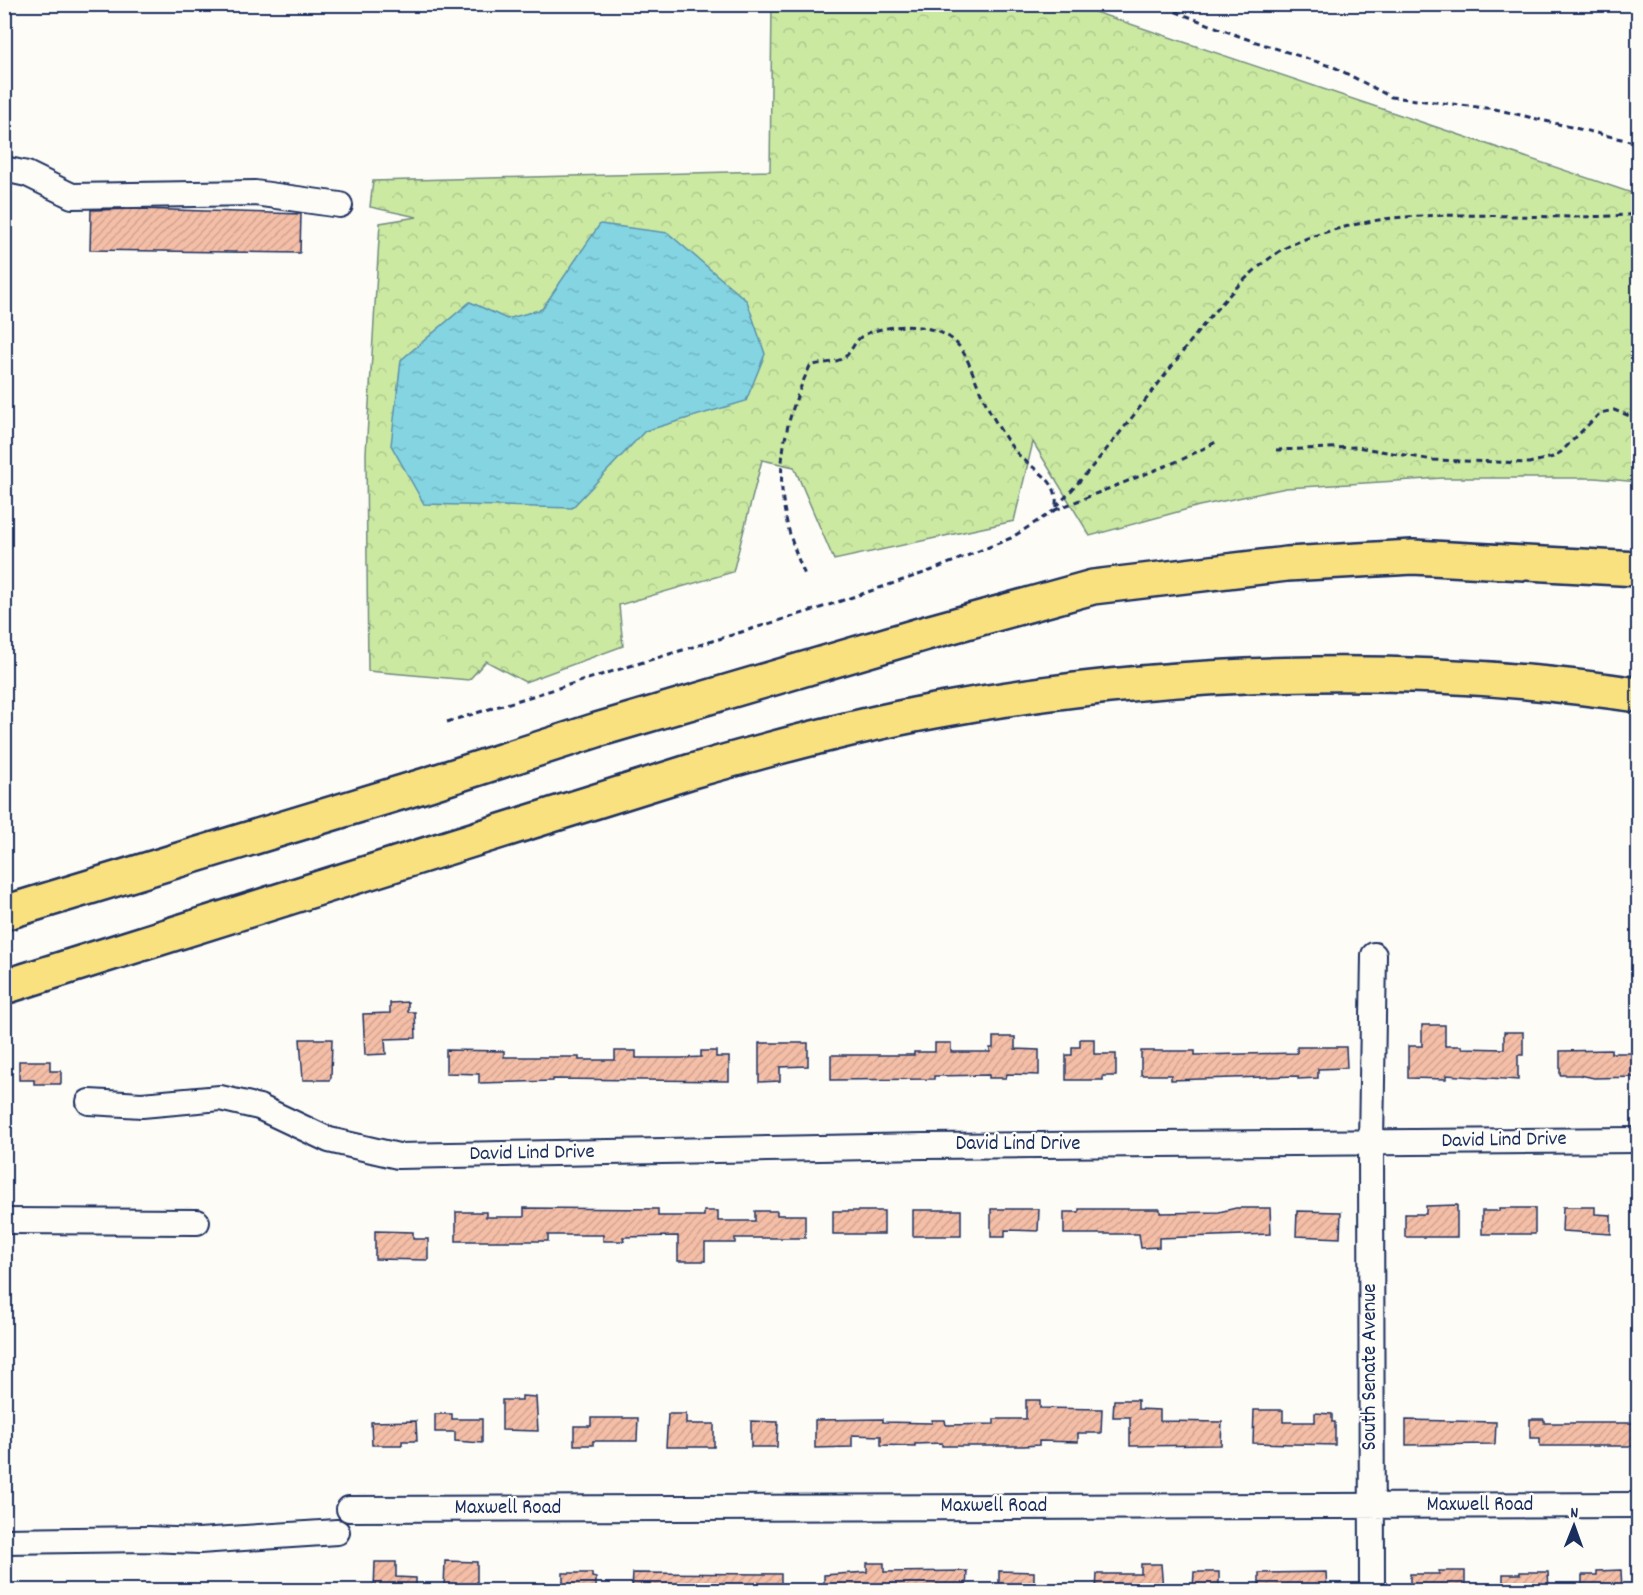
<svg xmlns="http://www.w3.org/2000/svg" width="1643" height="1595" viewBox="0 0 1643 1595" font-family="Dekko,sans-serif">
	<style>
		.forest { fill: url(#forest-crowns); stroke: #738c80; stroke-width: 1.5 }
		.water { fill: url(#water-ripples); stroke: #5a92ad; stroke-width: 1.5 }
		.building { fill: url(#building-hatch); stroke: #1b2f5e; stroke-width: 1.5 }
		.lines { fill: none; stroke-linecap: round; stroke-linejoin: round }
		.minor-casing { stroke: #1b2f5e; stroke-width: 28 }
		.highway-casing { stroke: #1b2f5e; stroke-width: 38 }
		.path { stroke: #1b2f5e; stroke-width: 3; stroke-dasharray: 6 4.5; stroke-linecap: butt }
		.minor { stroke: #fdfcf7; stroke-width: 24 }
		.highway { stroke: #fae180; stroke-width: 33 }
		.labels { text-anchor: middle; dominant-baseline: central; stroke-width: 4.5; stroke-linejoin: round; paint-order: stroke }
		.street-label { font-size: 21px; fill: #1b2f5e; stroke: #fdfcf7 }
	</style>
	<defs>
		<pattern id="forest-crowns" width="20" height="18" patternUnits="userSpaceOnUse" patternTransform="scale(1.5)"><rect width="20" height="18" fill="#cbe9a1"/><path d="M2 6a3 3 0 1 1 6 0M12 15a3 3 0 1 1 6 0" fill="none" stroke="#aec88d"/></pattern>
		<pattern id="water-ripples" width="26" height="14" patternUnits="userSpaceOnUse" patternTransform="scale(1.5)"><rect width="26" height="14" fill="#84d4e1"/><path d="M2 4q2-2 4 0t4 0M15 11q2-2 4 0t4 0" fill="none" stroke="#71b6c3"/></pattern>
		<pattern id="building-hatch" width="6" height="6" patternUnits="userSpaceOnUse" patternTransform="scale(1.5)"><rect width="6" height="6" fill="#f4bea7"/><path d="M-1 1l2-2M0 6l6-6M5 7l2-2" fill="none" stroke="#d1a492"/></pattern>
	</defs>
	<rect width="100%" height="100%" fill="#fdfcf7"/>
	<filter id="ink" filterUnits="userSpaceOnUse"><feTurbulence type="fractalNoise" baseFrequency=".0167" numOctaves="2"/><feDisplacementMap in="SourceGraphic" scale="12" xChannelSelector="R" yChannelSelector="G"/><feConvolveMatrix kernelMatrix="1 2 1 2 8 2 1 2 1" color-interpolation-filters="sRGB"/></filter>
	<g filter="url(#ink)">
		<path class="forest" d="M772,5H1074L1638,195V482L1595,478H1443L1286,488L1199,506L1090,536L1033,442L1014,521L834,560L794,467L762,460L733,572L619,605L623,646L525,682L486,661L469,680L368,671L366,453L380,223L417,217L370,207L373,181L770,171Z"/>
		<path class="water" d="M600,224L668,233L747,301L765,354L746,401L645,431L572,508L424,504L391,445L401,360L470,302L507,319L542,309Z"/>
		<path class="building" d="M139,209L301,214L300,253L90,250L91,210Z
			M408,1002V1012H415L416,1038L385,1039L386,1054L365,1055L363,1014L390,1013V1003Z
			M1422,1025H1445V1046H1462V1048L1504,1049V1032H1523V1055H1518V1080L1446,1075V1079L1408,1078V1046H1422Z
			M993,1037H1015V1049L1039,1050V1075L1007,1074L1006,1078H989V1075L934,1076V1079L831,1080V1055H914V1052H935V1043H951V1052H990V1048H993Z
			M300,1039H332L331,1078L329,1080H303Z
			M1080,1039H1094V1054H1116V1076H1103V1080H1066V1055H1072V1047H1080Z
			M759,1043H808V1066L780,1067V1081L759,1082Z
			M1297,1047H1346L1347,1068L1318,1069V1078L1298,1079V1076L1171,1080V1075H1141V1051H1195V1055L1297,1053Z
			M446,1050L504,1051V1057H579V1060H615V1051H636V1058H682L701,1057V1051H716V1057H729V1081L553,1079V1081L479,1083V1074L446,1073Z
			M1611,1050V1053H1638V1077L1594,1078L1580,1075H1560V1051Z
			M19,1061H50V1071H61V1084H34V1080H19Z
			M1457,1205V1237H1405V1214H1426V1206Z
			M1563,1207H1595V1214L1611,1215V1234L1562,1231Z
			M524,1208L658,1209V1216H704V1211H718V1221H755V1211H777V1215H805V1238H735V1243H705V1261H678V1236L623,1237L624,1241H603V1235H548V1241H456V1212H486V1217H524Z
			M1236,1208H1270L1271,1234L1159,1238V1247L1141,1248L1139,1234H1064V1212H1079V1209H1160V1213L1219,1212Z
			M1499,1208H1535V1234H1482V1211H1499Z
			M991,1209H1039L1038,1231L1005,1230V1237H991Z
			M913,1210H961V1236H913Z
			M833,1211H884V1234H833Z
			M1297,1211L1341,1212L1340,1238L1296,1236Z
			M375,1231L413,1232V1239H428V1260L375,1259Z
			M522,1396L536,1397L538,1431L502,1430V1400H522Z
			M1026,1400H1040V1408L1102,1409L1101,1433H1078V1442L1039,1441V1445L1024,1446H942V1443L915,1444V1446L881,1445V1436L852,1435V1447L815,1448V1420L883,1419V1422L932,1423V1420H945L946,1425L994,1424V1419H1026Z
			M1114,1400H1138V1409L1160,1410V1421L1222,1422L1221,1445L1130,1446V1417H1113Z
			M1254,1410H1283V1422H1315V1413L1332,1414V1422H1335V1445L1253,1443Z
			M435,1414H452V1419H482V1443L455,1441V1432H435Z
			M668,1414H686V1424H714V1447H666Z
			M591,1418H638L637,1441H593V1445H574V1426H591Z
			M1530,1419H1544V1423H1638V1446H1540V1438H1530Z
			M1406,1420L1496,1422L1495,1444L1406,1445Z
			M416,1421L417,1441H402V1445H372L371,1422Z
			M751,1421L778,1422L777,1447H751Z
			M445,1561L477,1562V1588H472V1590L444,1588Z
			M375,1562H396V1577L416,1578V1590H374Z
			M867,1563H884V1572L967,1571L966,1590H824V1575L867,1572Z
			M1141,1564H1161L1163,1590H1096L1097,1574H1141Z
			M1621,1570L1622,1590H1582V1575H1597V1571Z
			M999,1571L1034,1572V1590H999Z
			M1439,1571H1465V1590H1410V1574H1439Z
			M1194,1572H1219V1590H1193Z
			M1326,1572L1327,1590H1259V1573Z
			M1520,1572H1548L1549,1590H1503V1574H1520Z
			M563,1573H592V1577L596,1578V1590H563Z
			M633,1573L781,1574V1590H632Z"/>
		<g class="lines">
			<g class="minor-casing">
				<path id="minor" d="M4,169L27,174L72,196L255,193L340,205
					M89,1102L142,1105L220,1098L259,1107L329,1140L398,1156L924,1146L1638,1140
					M4,1221L197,1222
					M349,1509L1638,1505
					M4,1541L148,1539L199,1541L337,1532
					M1372,1590L1371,1143L1374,955"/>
			</g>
			<g class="highway-casing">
				<path id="highway" d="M4,913L426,785L597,730L923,634L1093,587L1287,564L1413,557L1638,569
					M4,987L692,771C772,748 853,726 935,711C1166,669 1405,661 1638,695"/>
			</g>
			<path class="path" d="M1156,4L1244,38L1336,68L1391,97L1495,109L1638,143
				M1276,450L1357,447L1433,460L1529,463L1553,457L1561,452L1600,413L1614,410L1638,419
				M1056,507C1097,464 1133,416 1169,370C1202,326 1234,282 1280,251C1304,235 1364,221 1393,218C1475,210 1557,222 1638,214
				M1055,510L1183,459L1216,442
				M447,722L817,609L930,571L1011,538L1055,510C1063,477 1028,470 1012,447C999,430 987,407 979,388C964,353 962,334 920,327C903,325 882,327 866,334C855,338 853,350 845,357C835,364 821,362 810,366C775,440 771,499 805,575"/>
			<use href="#minor" class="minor"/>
			<use href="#highway" class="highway"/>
		</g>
	</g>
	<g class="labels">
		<g class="street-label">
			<text transform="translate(1504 1141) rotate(-1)">David Lind Drive</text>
			<text x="1018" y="1145">David Lind Drive</text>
			<text transform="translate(532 1154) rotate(-1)">David Lind Drive</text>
			<text transform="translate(1371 1367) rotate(-90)">South Senate Avenue</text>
			<text x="1480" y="1506">Maxwell Road</text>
			<text x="994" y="1507">Maxwell Road</text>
			<text x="508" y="1509">Maxwell Road</text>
		</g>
	</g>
	<rect width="1643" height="1595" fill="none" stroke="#fdfcf7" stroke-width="24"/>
	<rect x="12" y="12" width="1619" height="1571" fill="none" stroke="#1b2f5e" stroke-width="2" filter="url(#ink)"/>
	<g transform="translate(1574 1526) rotate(1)" stroke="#fdfcf7" stroke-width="4.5" paint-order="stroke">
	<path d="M0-4.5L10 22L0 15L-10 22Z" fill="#1b2f5e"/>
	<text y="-9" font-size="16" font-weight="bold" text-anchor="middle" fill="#1b2f5e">N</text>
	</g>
</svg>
